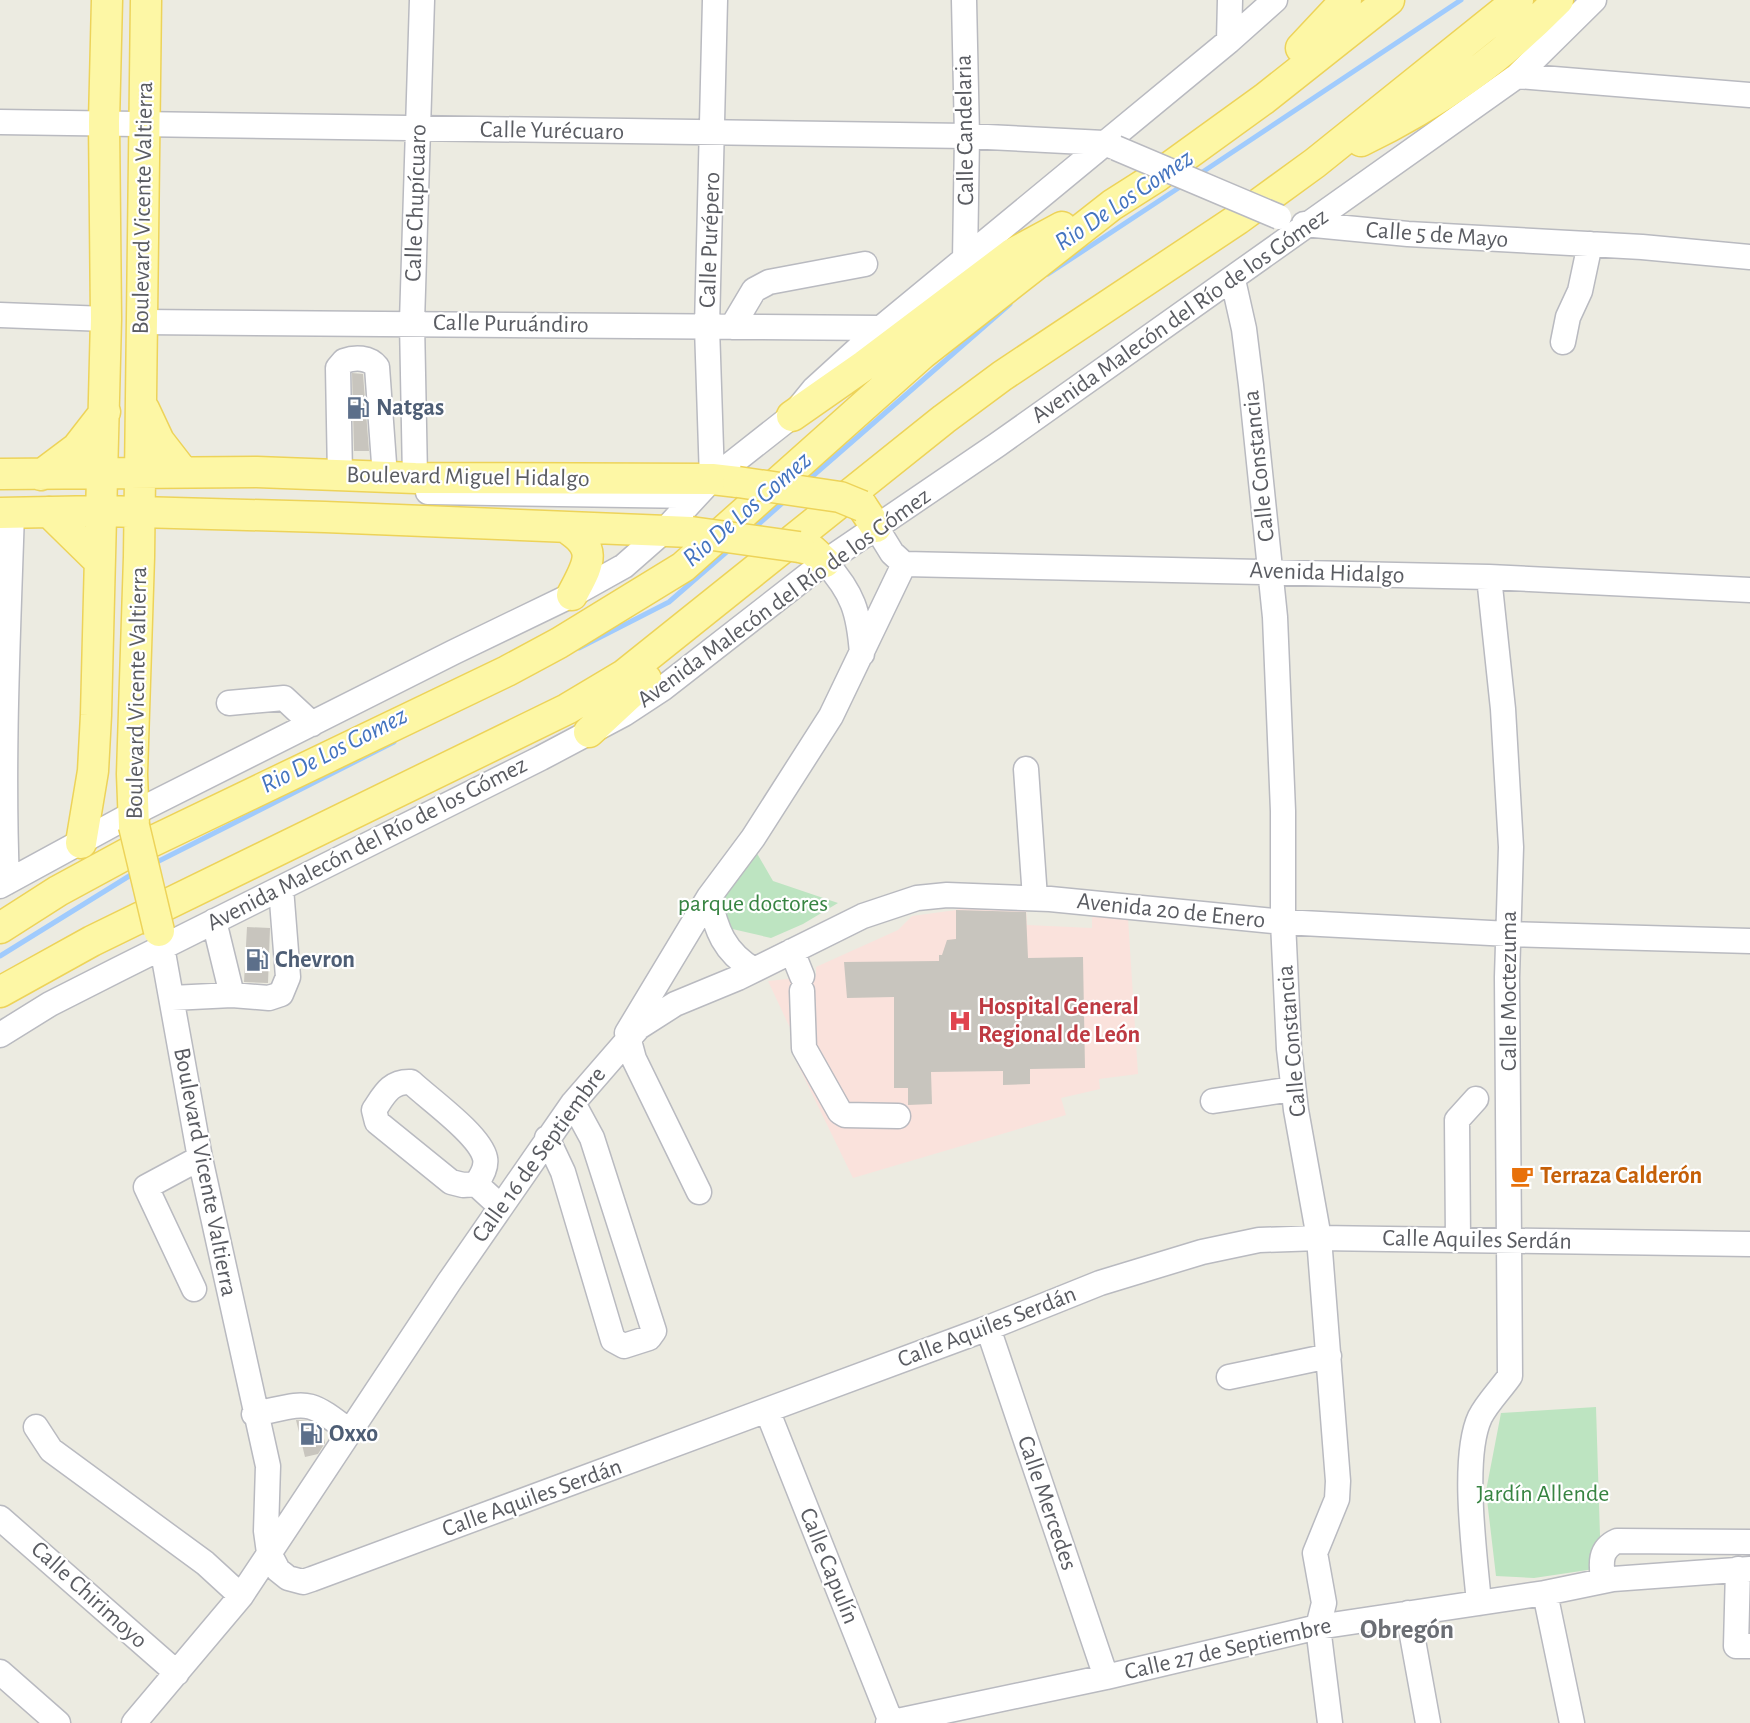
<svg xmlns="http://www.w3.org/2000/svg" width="1750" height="1723" viewBox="0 0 1750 1723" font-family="'Alegreya Sans',sans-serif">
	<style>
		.medical { fill: #fae2dc }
		.green { fill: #bde4c1 }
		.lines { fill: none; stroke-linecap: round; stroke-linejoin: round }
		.stream { stroke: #a0cbfd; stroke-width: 5 }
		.building { fill: #c8c5be }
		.minor-casing { stroke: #b9bac0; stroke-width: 27 }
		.major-casing { stroke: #edd359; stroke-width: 33 }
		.minor { stroke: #fff; stroke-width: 24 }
		.major { stroke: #fdf7a5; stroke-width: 30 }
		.minor-bridge-casing { stroke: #b9bac0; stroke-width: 27; stroke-linecap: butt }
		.major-bridge-casing { stroke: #edd359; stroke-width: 33; stroke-linecap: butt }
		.minor-bridge { stroke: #fff; stroke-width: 24 }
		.major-bridge { stroke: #fdf7a5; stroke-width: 30 }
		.labels { text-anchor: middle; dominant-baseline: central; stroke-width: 4.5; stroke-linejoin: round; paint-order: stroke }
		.street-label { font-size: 24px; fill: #5a5c62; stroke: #fff }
		.service-label { font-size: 24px; font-weight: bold; fill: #4e5e75; stroke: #fff; text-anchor: start }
		.park-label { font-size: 24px; fill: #378442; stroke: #fff }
		.health-label { font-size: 24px; font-weight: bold; fill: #be3a42; stroke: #fff; text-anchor: start }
		.food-label { font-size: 24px; font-weight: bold; fill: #c56008; stroke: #fff; text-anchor: start }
		.water-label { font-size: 26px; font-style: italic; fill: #4474bf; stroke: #fff }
		.quarter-label { font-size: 27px; font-weight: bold; fill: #6b6e74; stroke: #fff }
	</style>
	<rect width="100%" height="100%" fill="#ecebe1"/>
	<path class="medical" d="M981,901L1026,904L1027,925L1092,928V917L1128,918L1138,1074L1099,1079L1100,1089L1061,1098L1066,1115L853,1178L798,1065L805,1060L768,981L816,976V967L898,930L912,916L956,910Z"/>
	<path class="green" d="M755,850L773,881L838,903L803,924L771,938L728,928L721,902C732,883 745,869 755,850Z
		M1596,1407L1601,1568L1534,1578L1496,1576L1486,1491L1501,1413Z"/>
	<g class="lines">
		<path class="stream" d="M1198,175L1461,0
			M1048,274L1183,185
			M807,481L1010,304
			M751,531L787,499
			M579,648L669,602L730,549
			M153,864L394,742
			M0,956L134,873"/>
	</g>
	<path class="building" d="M352,373L363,374L369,451H354Z
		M956,910L1026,912L1028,958L1083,957L1085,1068L1030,1069V1084L1003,1085V1071L931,1072L932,1104L908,1105V1088H894V997L847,998L844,962L939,961V955H942L947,940L956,939Z
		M247,927L270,928L268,983L244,982Z
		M296,1420L309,1421L322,1429L325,1443L318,1454L305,1457Z"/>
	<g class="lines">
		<g class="minor-casing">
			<path id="minor" d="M964,0L967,136L965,260
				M1229,41L1230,0
				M1517,76L1750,95
				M0,122L967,136L1104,143L1111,146
				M1304,224L1408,234L1642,247L1750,257
				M1233,280L1244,329L1251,385L1275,617L1283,811V922L1289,1049L1296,1110L1319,1238L1338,1481L1337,1499L1315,1553L1324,1603L1318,1627L1330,1723
				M0,315L106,319
				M142,322L881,328
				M732,327L754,290L769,282L865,264
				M1563,342L1568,317L1580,291L1590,244
				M340,476L338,368L344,361C355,357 369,357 377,367L385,477
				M415,478L412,322L422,0
				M712,479L707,327L715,0
				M428,492L696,496
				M876,527L892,553L904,564
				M825,562C853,593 859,612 862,654
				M904,564L1489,577L1750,590
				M229,703L284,698L312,724
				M1026,769L1035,898
				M7,882C2,759 8,635 12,512
				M0,886L132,814L454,652L572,595L624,566L665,530L712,479L792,416L814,389L881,328L1229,41L1275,0
				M709,897C716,930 724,952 754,970
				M214,921L232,995
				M162,947L200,1158L268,1466L266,1531L269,1553L278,1570L288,1578L303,1582L312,1579L988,1328L1100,1283L1202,1252L1259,1240L1319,1238L1750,1244
				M792,951L802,976
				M802,991L804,1048L840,1112L845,1115L898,1116
				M172,998L232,995L269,998L281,994L288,977L281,888
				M0,1035L50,1004L117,970L541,758L624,714L662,689L825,562L997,445L1517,76L1594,0
				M1213,1101L1293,1089
				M547,1138L563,1172L613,1340L624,1346L649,1338L654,1331L592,1138L573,1103
				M476,1184C481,1177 487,1167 485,1158C480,1135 429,1099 411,1082C390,1081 384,1095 374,1110L377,1122L451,1182L463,1185L476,1184L500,1206
				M699,1192L634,1059L627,1033L709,897L753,838L831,716L904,564
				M1458,1240L1457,1120L1476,1099
				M194,1289L146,1187L200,1158
				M988,1328L1106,1677
				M1229,1377L1329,1356
				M767,1410L891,1722
				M254,1414C309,1403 305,1397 350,1432
				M36,1427L51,1450L205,1563L241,1596
				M0,1518L177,1673
				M1738,1569L1736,1646H1750
				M1603,1581C1601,1564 1599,1549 1617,1541L1750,1542
				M1545,1593L1572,1723
				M1479,1603C1475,1556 1461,1458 1480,1417C1487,1403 1501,1389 1510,1376L1507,977L1511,847L1503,709L1489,577
				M1408,1613L1428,1723
				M0,1672L58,1723
				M134,1723L241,1596L449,1282L573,1103L639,1027L675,1004L738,978L863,916L917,898L947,895L1050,899L1283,922L1509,934L1750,941
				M888,1723L1106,1677L1318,1627L1545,1593L1613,1579L1750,1569"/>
		</g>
		<g class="major-casing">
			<path id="major" d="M1301,48L1346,0
				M1361,141C1439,103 1497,62 1558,0
				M144,409L159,441L183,472
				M792,416L865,365L1012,254L1062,227
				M0,474L257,472L415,478L712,479L738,482
				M41,475L77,448L105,412
				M862,506L876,527
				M49,512L99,561
				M0,513L102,511L325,517L691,532
				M565,527C600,549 588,564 572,595
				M799,547L812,550L825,562
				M589,732L646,679
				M134,826L132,774L139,557L146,0
				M81,843L93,771L96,715L106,319L104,122L107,0
				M0,928L58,891L128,853L507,671L559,643L683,567L922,354L1112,205L1156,177L1264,99L1389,0
				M0,992L92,941L567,709L624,675L944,419L1002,376L1238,219L1315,163L1518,0"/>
		</g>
		<use href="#minor" class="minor"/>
		<use href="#major" class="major"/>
		<g class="minor-bridge-casing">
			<path id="minor-bridge" d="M1116,148L1279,217"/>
		</g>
		<g class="major-bridge-casing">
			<path id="major-bridge" d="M738,482L840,497L862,506
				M691,532L799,547
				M134,826L159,931"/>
		</g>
		<use href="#minor-bridge" class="minor-bridge"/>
		<use href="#major-bridge" class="major-bridge"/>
	</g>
	<defs>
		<g id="fuel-bare" transform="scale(1.8)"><path d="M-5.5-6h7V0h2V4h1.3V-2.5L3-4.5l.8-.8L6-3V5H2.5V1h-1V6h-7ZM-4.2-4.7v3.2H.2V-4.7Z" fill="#5c6f8a" stroke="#fff" stroke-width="2.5" paint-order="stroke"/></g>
		<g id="hospital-bare" transform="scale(1.8)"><path d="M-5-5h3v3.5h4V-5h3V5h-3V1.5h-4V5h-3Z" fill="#e0444e" stroke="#fff" stroke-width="2.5" paint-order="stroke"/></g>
		<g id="cafe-bare" transform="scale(1.8)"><path d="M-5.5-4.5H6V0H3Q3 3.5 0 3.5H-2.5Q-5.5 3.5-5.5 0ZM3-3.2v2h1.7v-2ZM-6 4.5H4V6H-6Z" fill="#e8710a" stroke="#fff" stroke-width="2.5" paint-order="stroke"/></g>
	</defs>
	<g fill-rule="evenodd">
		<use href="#fuel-bare" x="358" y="408"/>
		<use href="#fuel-bare" x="257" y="960"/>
		<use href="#hospital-bare" x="960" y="1021"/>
		<use href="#cafe-bare" x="1522" y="1176"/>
		<use href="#fuel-bare" x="311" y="1434"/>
	</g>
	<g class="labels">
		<g class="street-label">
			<text transform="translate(965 130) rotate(-91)">Calle Candelaria</text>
			<text transform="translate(552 131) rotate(1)">Calle Yurécuaro</text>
			<text transform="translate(416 203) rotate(-88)">Calle Chupícuaro</text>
			<text transform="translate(143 208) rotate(-89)">Boulevard Vicente Valtierra</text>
			<text transform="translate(1437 235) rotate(4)">Calle 5 de Mayo</text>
			<text transform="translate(710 240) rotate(-88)">Calle Purépero</text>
			<text transform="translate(1180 316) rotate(-35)">Avenida Malecón del Río de los Gómez</text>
			<text transform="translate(511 324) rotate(1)">Calle Puruándiro</text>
			<text transform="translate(1259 466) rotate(-96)">Calle Constancia</text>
			<text transform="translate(468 477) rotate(1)">Boulevard Miguel Hidalgo</text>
			<text transform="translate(1327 573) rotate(2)">Avenida Hidalgo</text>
			<text transform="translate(784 598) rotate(-36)">Avenida Malecón del Río de los Gómez</text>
			<text transform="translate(137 693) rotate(-89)">Boulevard Vicente Valtierra</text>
			<text transform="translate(367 844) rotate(-27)">Avenida Malecón del Río de los Gómez</text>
			<text transform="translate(1171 911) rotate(6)">Avenida 20 de Enero</text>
			<text transform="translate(1509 991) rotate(-90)">Calle Moctezuma</text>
			<text transform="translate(1292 1041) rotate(-95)">Calle Constancia</text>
			<text transform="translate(539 1155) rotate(-54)">Calle 16 de Septiembre</text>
			<text transform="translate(205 1172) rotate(79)">Boulevard Vicente Valtierra</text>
			<text transform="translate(1477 1240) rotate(1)">Calle Aquiles Serdán</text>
			<text transform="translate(987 1327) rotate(-21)">Calle Aquiles Serdán</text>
			<text transform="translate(532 1498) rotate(-20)">Calle Aquiles Serdán</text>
			<text transform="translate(1047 1503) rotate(71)">Calle Mercedes</text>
			<text transform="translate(829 1566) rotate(68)">Calle Capulín</text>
			<text transform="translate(89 1595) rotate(42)">Calle Chirimoyo</text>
			<text transform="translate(1228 1649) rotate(-13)">Calle 27 de Septiembre</text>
		</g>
		<g class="service-label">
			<text x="376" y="408">Natgas</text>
			<text x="275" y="960">Chevron</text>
			<text x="329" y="1434">Oxxo</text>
		</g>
		<g class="park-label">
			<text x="753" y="904">parque doctores</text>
			<text x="1543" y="1494">Jardín Allende</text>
		</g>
		<g class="health-label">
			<text x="978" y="1007">Hospital General<tspan x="978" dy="28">Regional de León</tspan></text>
		</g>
		<g class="food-label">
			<text x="1540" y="1176">Terraza Calderón</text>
		</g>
		<g class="water-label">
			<text transform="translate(1124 200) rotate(-34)">Rio De Los Gomez</text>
			<text transform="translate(747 509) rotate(-41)">Rio De Los Gomez</text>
			<text transform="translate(334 750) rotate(-27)">Rio De Los Gomez</text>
		</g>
		<g class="quarter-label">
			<text x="1407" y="1629">Obregón</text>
		</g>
	</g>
</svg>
